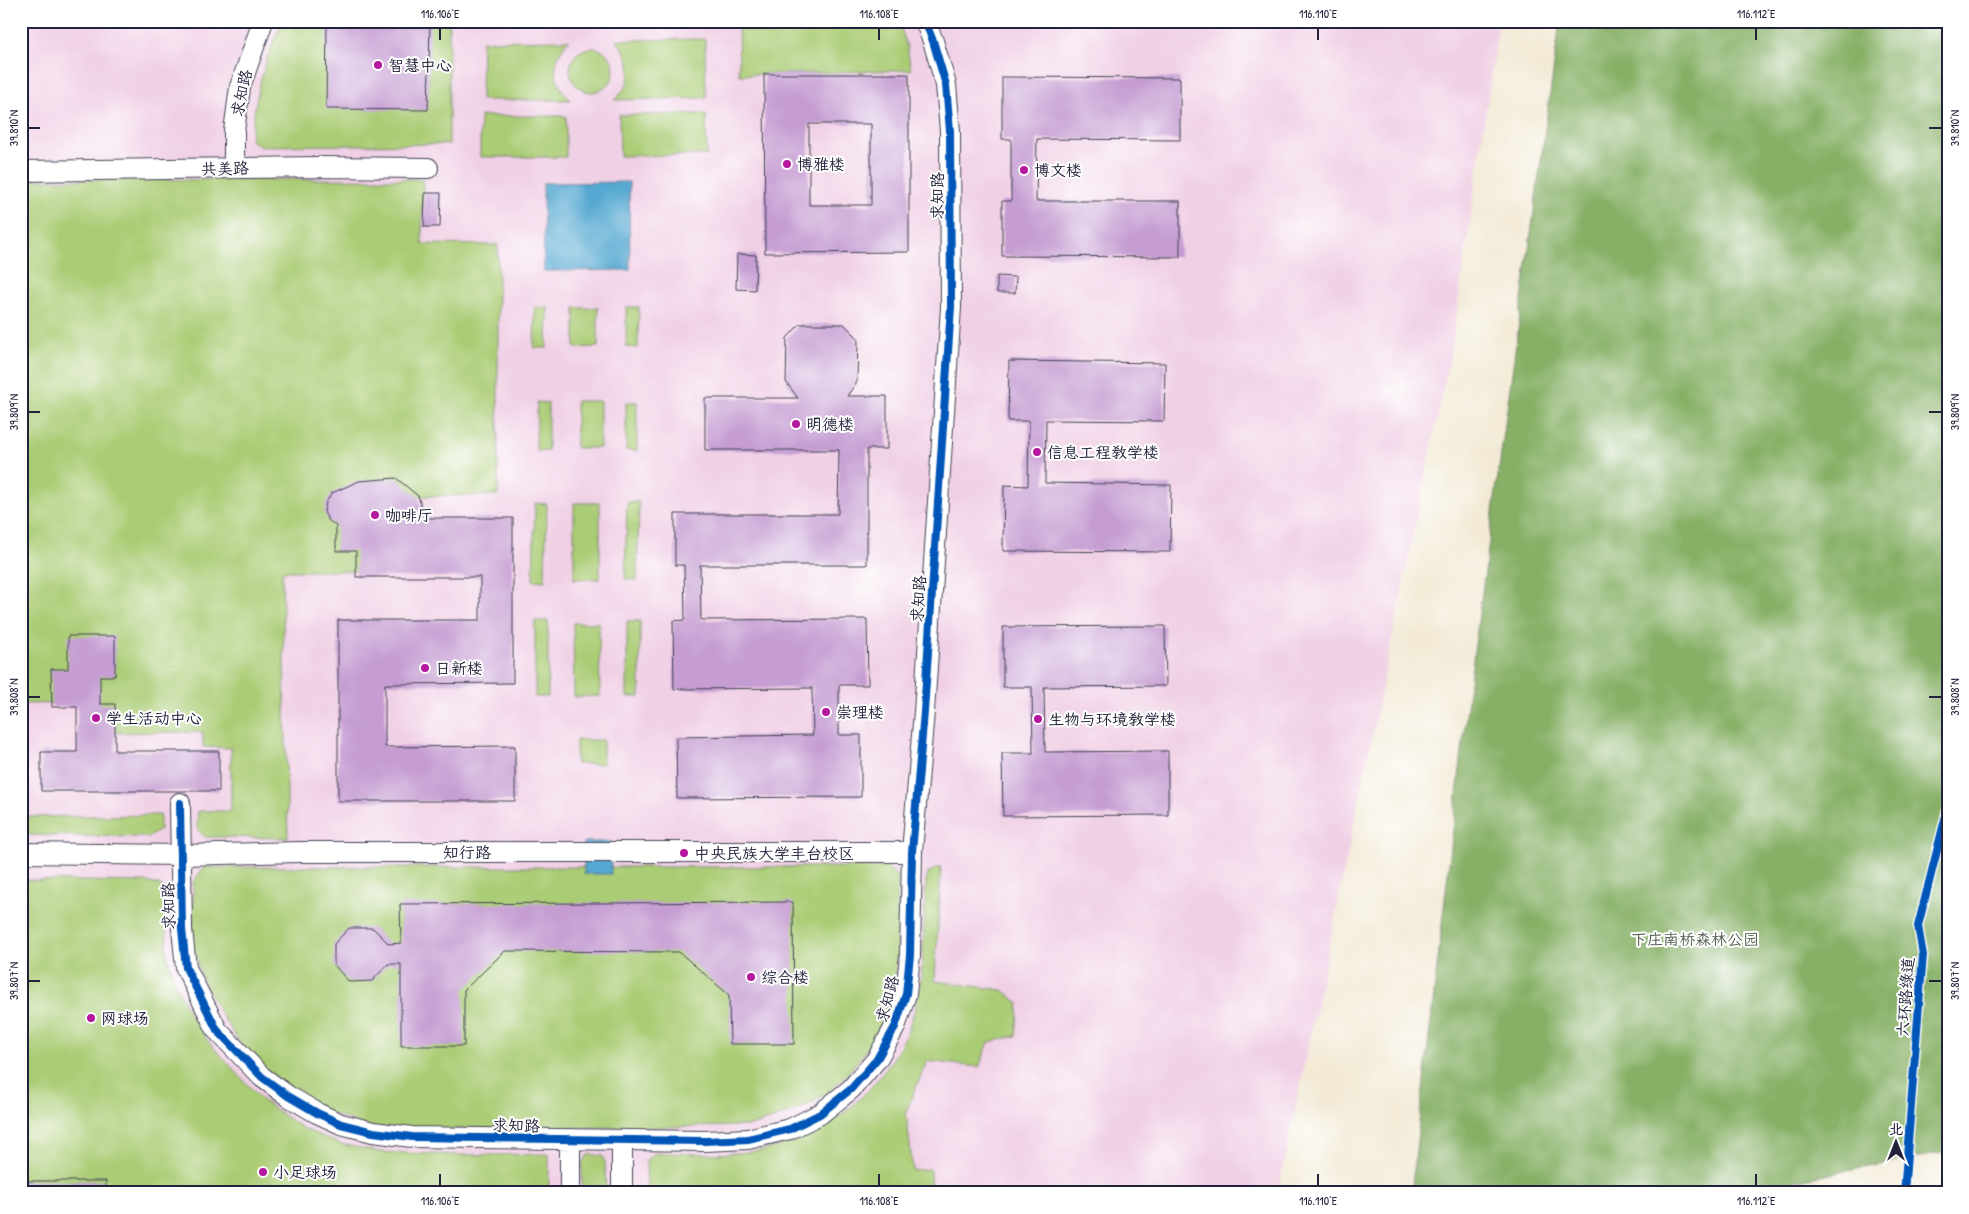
<svg xmlns="http://www.w3.org/2000/svg" width="1969" height="1214" viewBox="0 0 1969 1214" font-family="'Patrick Hand','LXGW WenKai TC',sans-serif">
	<style>
		.built { fill: #f0d0e5 }
		.green { fill: #aacc74; stroke: #667758 }
		.forest { fill: #87b066; stroke: #546950 }
		.water { fill: #55a8d1; stroke: #3c6586 }
		.building { fill: #c59dd2; fill-rule: evenodd }
		.lines { fill: none; stroke-linecap: round; stroke-linejoin: round }
		.minor-casing { stroke: #414052; stroke-width: 22 }
		.minor { stroke: #fff; stroke-width: 20 }
		.cycleway-casing { stroke: #fff; stroke-width: 11 }
		.cycleway { stroke: #0057b8; stroke-width: 8 }
		.ticks { fill: none; stroke: #22223b; stroke-width: 2 }
		.poi-dot { fill: #b5179e; stroke: #fff; stroke-width: 2 }
		.labels { text-anchor: middle; dominant-baseline: central; stroke-width: 4; stroke-linejoin: round; paint-order: stroke }
		.poi-label { font-size: 16px; fill: #22223b; stroke: #fff; text-anchor: start }
		.street-label { font-size: 16px; fill: #22223b; stroke: #fff }
		.park-label { font-size: 16px; fill: #525e4f; stroke: #fff }
		.neatline { fill: none; stroke: #22223b; stroke-width: 2 }
		.ticks-label { font-size: 12px; text-anchor: middle; fill: #22223b }
	</style>
	<rect width="100%" height="100%" fill="#fff"/>
	<filter id="ink" filterUnits="userSpaceOnUse"><feTurbulence type="fractalNoise" baseFrequency=".02" numOctaves="2"/><feDisplacementMap in="SourceGraphic" scale="10" xChannelSelector="R" yChannelSelector="G"/><feConvolveMatrix kernelMatrix="1 2 1 2 8 2 1 2 1" color-interpolation-filters="sRGB"/></filter>
	<filter id="wash" filterUnits="userSpaceOnUse"><feTurbulence type="fractalNoise" baseFrequency=".0096" numOctaves="4" result="noise"/><feDisplacementMap in="SourceGraphic" scale="20" xChannelSelector="R" yChannelSelector="G"/><feGaussianBlur stdDeviation="1.12" result="paint"/><feColorMatrix in="noise" values="0 0 0 0 0 0 0 0 0 0 0 0 0 0 0 0 0 1.4 0 .05"/><feComposite in="paint" operator="in"/></filter>
	<g filter="url(#wash)">
		<rect width="100%" height="100%" fill="#f3ead5"/>
		<path class="built" d="M21,21H1499L1452,346L1278,1193H21Z"/>
		<path class="green" d="M283,21H449V144L260,146L251,140C254,99 264,58 283,21Z
			M738,21H899L907,47L911,70L739,75Z
			M705,39L706,98L614,100C635,83 634,60 616,40Z
			M569,40C551,59 551,82 571,100H481L482,41Z
			M570 70a22 22 0 1 1 44 0a22 22 0 1 1-44 0Z
			M706,114L707,155L620,156L619,115Z
			M480,116H566V157H480Z
			M423,179L422,244L498,245V495L370,497L369,571H282L288,838L205,837L197,829L198,811H231V748L203,747V732L97,733L85,703L21,704V180Z
			M535,307L548,308L547,348H534Z
			M626,307H639L638,348L626,347Z
			M575,308H598V347L575,348Z
			M576,401H600V448H576Z
			M537,402L548,403V451H536Z
			M626,402H637V451L626,450Z
			M627,502H639L637,580L625,579Z
			M535,503L547,504L545,581L533,580Z
			M574,503H600V579H574Z
			M535,621H548V697H535Z
			M627,621H640V697H627Z
			M573,623H599L600,696L574,697Z
			M576,740H603V764H576Z
			M160,815V830L149,837L21,835L24,817Z
			M941,866L935,981L1003,990L1019,1003L1016,1036L989,1042L979,1067L927,1061L906,1112L913,1171L930,1169L931,1193H647L646,1160L655,1153C696,1153 741,1157 781,1146C831,1131 876,1091 901,1045C912,1025 918,999 921,976C923,966 922,956 923,946C924,924 925,902 926,881L928,873Z
			M204,867H887L898,877C897,909 899,941 896,973C893,1016 857,1074 821,1097C799,1111 774,1119 750,1126L375,1130L317,1108L269,1075L239,1042L217,1008L201,977L193,943V882Z
			M21,880L145,882L159,885L166,890L167,955L174,980L190,1015L212,1046L262,1100L302,1128L340,1144L381,1152L462,1155L549,1154V1193H21Z
			M589,1154L602,1156L605,1162L606,1193H582V1162Z"/>
		<path class="forest" d="M1560,21H1948V1152L1730,1193H1411L1471,674Z"/>
		<path class="water" d="M629,182L630,270L544,271L543,183Z
			M584,842H611V874H584Z"/>
		<g id="blocks">
			<path class="building" d="M327,21H430L428,110L326,109Z
				M764,74H909V252L765,253ZM809,124H871V205H809Z
				M1002,77L1180,78V140L1037,139L1036,201H1180V257L1002,256V201H1011V139H1002Z
				M425,193H441L440,227H424Z
				M737,254L756,255L755,290L736,289Z
				M997,276L1016,277L1015,293H997Z
				M800,324H844L858,338L857,382L847,396H887V449H867V565H700L701,620L867,619L868,685H839V735H861V797L677,798L676,737L813,735L812,688L674,689L673,621L685,620L684,565H675V514H838L839,450H705V398H798L786,382L787,338Z
				M1009,361L1165,363L1164,421L1046,420L1045,483L1171,485L1170,552L1003,551L1004,485L1028,486L1029,421H1008Z
				M396,478L418,496L425,518H513V683L385,684V747L515,746V801H338V620H480V577H356V551H336V526L328,520L324,512L326,502L332,493L359,481Z
				M1165,626L1166,686L1044,687L1045,752L1168,751V815L1003,816L1002,753H1033L1032,687H1003V627Z
				M68,636H115V676H100V704H115V751H219V791H41V752H77V707H52L51,669H68Z
				M793,902L794,1044H730L729,995L679,952L505,951L464,990V1046H401V964H388L372,981L349,982L334,965V944L349,928H373L389,944L401,943L400,904Z
				M21,1181H106V1193H21Z"/>
		</g>
	</g>
	<g filter="url(#ink)">
		<use href="#blocks" fill-opacity="0" stroke="#414052" stroke-width="1"/>
		<g class="lines">
			<g class="minor-casing">
				<path id="minor" d="M234,168V131L240,87L263,21
					M21,171L318,167L428,168
					M180,803L182,929L186,968L217,1030L262,1077L288,1096L317,1113L341,1124L373,1132L412,1137L705,1141L748,1139L790,1129L820,1114L851,1089L877,1059L895,1027L906,994L910,955L912,852L924,712L951,307L950,131L946,85L933,41L925,21
					M21,853L181,855L300,852H912
					M622,1140V1193
					M570,1193V1139"/>
			</g>
			<use href="#minor" class="minor"/>
			<g class="cycleway-casing">
				<path id="cycleway" d="M180,803L182,929L186,968L217,1030L262,1077L288,1096L317,1113L341,1124L373,1132L412,1137L705,1141L748,1139L790,1129L820,1114L851,1089L877,1059L895,1027L906,994L910,955L912,852L924,712L951,307L950,131L946,85L933,41L925,21
					M1904,1193L1923,955L1918,926L1948,807"/>
			</g>
			<use href="#cycleway" class="cycleway"/>
		</g>
	</g>
	<path class="ticks" d="M440,28V40M879,28V40M1318,28V40M1756,28V40M28,128H40M1929,128H1942M28,412H40M1929,412H1942M28,697H40M1929,697H1942M28,981H40M1929,981H1942M440,1174V1186M879,1174V1186M1318,1174V1186M1756,1174V1186"/>
	<g class="poi-dot">
		<circle cx="378" cy="65" r="5"/>
		<circle cx="787" cy="164" r="5"/>
		<circle cx="1024" cy="170" r="5"/>
		<circle cx="796" cy="424" r="5"/>
		<circle cx="1037" cy="452" r="5"/>
		<circle cx="375" cy="515" r="5"/>
		<circle cx="425" cy="668" r="5"/>
		<circle cx="826" cy="712" r="5"/>
		<circle cx="96" cy="718" r="5"/>
		<circle cx="1038" cy="719" r="5"/>
		<circle cx="684" cy="853" r="5"/>
		<circle cx="751" cy="977" r="5"/>
		<circle cx="91" cy="1018" r="5"/>
		<circle cx="263" cy="1172" r="5"/>
	</g>
	<g class="labels">
		<g class="poi-label">
			<text x="388" y="65">智慧中心</text>
			<text x="797" y="164">博雅楼</text>
			<text x="1034" y="170">博文楼</text>
			<text x="806" y="424">明德楼</text>
			<text x="1047" y="452">信息工程教学楼</text>
			<text x="385" y="515">咖啡厅</text>
			<text x="435" y="668">日新楼</text>
			<text x="836" y="712">崇理楼</text>
			<text x="106" y="718">学生活动中心</text>
			<text x="1048" y="719">生物与环境教学楼</text>
			<text x="694" y="853">中央民族大学丰台校区</text>
			<text x="761" y="977">综合楼</text>
			<text x="101" y="1018">网球场</text>
			<text x="273" y="1172">小足球场</text>
		</g>
		<g class="street-label">
			<text transform="translate(241 93) rotate(-78)">求知路</text>
			<text transform="translate(225 168) rotate(-1)">共美路</text>
			<text transform="translate(937 196) rotate(-90)">求知路</text>
			<text transform="translate(918 599) rotate(-86)">求知路</text>
			<text x="467" y="852">知行路</text>
			<text transform="translate(168 906) rotate(-91)">求知路</text>
			<text transform="translate(1905 997) rotate(-86)">六环路绿道</text>
			<text transform="translate(887 999) rotate(-75)">求知路</text>
			<text transform="translate(516 1125) rotate(1)">求知路</text>
		</g>
		<g class="park-label">
			<text x="1695" y="939">下庄南桥森林公园</text>
		</g>
	</g>
	<rect width="1969" height="1214" fill="none" stroke="#fff" stroke-width="55"/>
	<g transform="translate(1896 1142)" stroke="#ffffff" stroke-width="4" paint-order="stroke">
	<path d="M0-4L9 19L0 12L-9 19Z" fill="#22223b"/>
	<text y="-8" font-size="14" font-weight="bold" text-anchor="middle" fill="#22223b">北</text>
	</g>
	<rect x="28" y="28" width="1914" height="1158" class="neatline"/>
	<g class="ticks-label">
		<text x="440" y="18">116.106°E</text>
		<text x="879" y="18">116.108°E</text>
		<text x="1318" y="18">116.110°E</text>
		<text x="1756" y="18">116.112°E</text>
		<text transform="translate(14 128) rotate(-90)" y="4">39.810°N</text>
		<text transform="translate(1955 128) rotate(-90)" y="4">39.810°N</text>
		<text transform="translate(14 412) rotate(-90)" y="4">39.809°N</text>
		<text transform="translate(1955 412) rotate(-90)" y="4">39.809°N</text>
		<text transform="translate(14 697) rotate(-90)" y="4">39.808°N</text>
		<text transform="translate(1955 697) rotate(-90)" y="4">39.808°N</text>
		<text transform="translate(14 981) rotate(-90)" y="4">39.807°N</text>
		<text transform="translate(1955 981) rotate(-90)" y="4">39.807°N</text>
		<text x="440" y="1205">116.106°E</text>
		<text x="879" y="1205">116.108°E</text>
		<text x="1318" y="1205">116.110°E</text>
		<text x="1756" y="1205">116.112°E</text>
	</g>
</svg>
